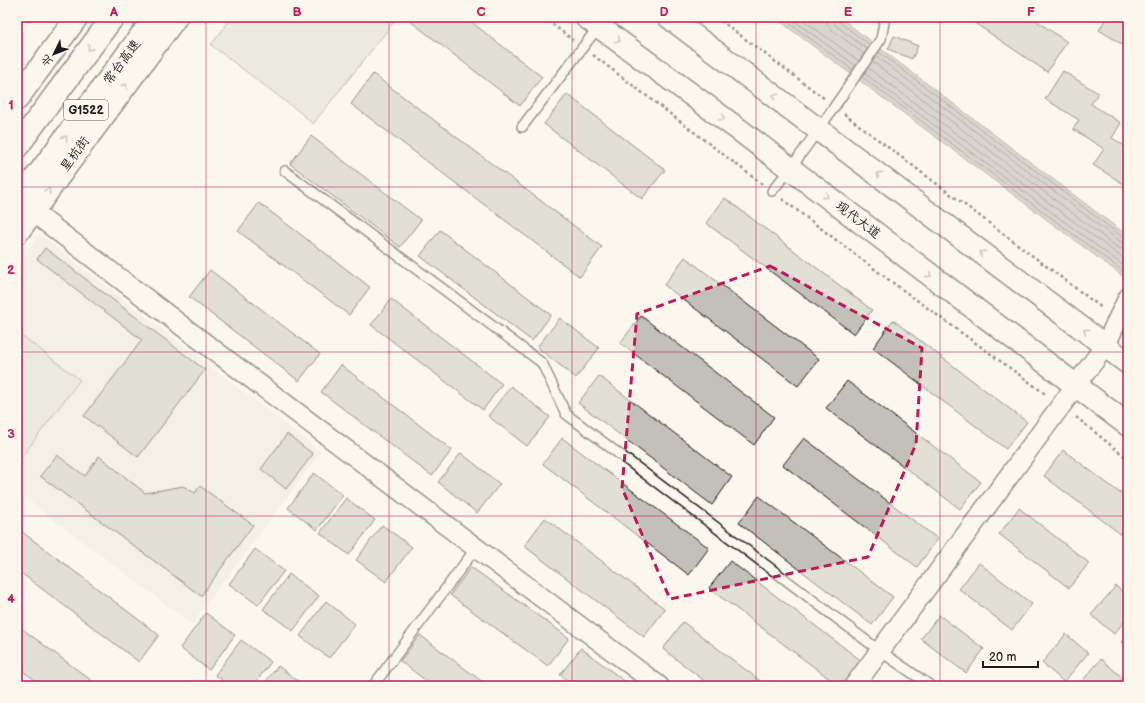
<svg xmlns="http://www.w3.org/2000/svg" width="1145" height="703" viewBox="0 0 1145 703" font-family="'Balsamiq Sans','LXGW WenKai TC',sans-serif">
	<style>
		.built { fill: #eae6dc }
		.green { fill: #dad7ce; stroke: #7b7a75 }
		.water { fill: #afaca5; stroke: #74726e }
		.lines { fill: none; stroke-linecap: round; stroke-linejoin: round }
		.shore { stroke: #575653; stroke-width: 1 }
		.building { fill: #c3c0b8; stroke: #1c1c1c }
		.lane-casing { stroke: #1c1c1c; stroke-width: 12 }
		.street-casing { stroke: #1c1c1c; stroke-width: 22 }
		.primary-casing { stroke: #1c1c1c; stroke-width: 25 }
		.highway-casing { stroke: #1c1c1c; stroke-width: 25 }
		.path { stroke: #1c1c1c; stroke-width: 2.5; stroke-dasharray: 3 3; stroke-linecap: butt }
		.lane { stroke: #fbf7ec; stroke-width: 9 }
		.street { stroke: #fbf7ec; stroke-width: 19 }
		.primary { stroke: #fbf7ec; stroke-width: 22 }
		.highway { stroke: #fbf7ec; stroke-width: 22 }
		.oneway { stroke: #97948e }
		.marked { fill: none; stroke: #c2185b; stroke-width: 3; stroke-dasharray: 8 5; stroke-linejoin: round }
		.grid { fill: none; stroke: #c2185b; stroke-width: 1; stroke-opacity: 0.55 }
		.labels { text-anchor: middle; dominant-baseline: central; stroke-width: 3; stroke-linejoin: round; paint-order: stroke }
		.shield { fill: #fbf7ec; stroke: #5f5e5a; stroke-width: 1 }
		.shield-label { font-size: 12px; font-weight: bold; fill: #1c1c1c }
		.street-label { font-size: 13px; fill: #1c1c1c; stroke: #fbf7ec }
		.neatline { fill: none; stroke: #c2185b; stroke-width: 1.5 }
		.grid-label { font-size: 13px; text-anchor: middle; font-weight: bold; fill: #c2185b }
	</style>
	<rect width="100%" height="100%" fill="#fbf7ec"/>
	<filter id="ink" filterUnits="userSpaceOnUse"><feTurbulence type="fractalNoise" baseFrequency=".025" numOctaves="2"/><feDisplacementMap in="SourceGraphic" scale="8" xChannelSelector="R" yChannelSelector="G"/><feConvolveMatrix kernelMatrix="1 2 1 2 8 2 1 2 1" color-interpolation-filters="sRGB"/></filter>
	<g filter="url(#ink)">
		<path class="built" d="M39,234L321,452L192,624L25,498L17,509V263Z"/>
		<path class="green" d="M232,17H398L313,124L302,114L211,45Z
			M17,332L80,380L17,463Z"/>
		<path class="water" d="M774,17H839L1128,236V280Z"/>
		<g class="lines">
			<path class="shore" d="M781,17L853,70
				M789,17L856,66
				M799,17L859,61
				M826,17L827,24L831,29L864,54
				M832,17L835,25L867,49
				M837,17L839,22L870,45
				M879,52L1124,238L1128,239
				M876,56L1121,242L1128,244
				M872,61L1117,247L1122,249L1128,250
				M868,68L1128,262
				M864,73L1128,269
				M862,77L1128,275"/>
		</g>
		<path class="building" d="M411,17H465L542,77L520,106L409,20Z
			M966,17H1031L1067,42L1047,72Z
			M1107,17H1128V48L1099,30Z
			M894,36L918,46L912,59L888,49Z
			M1063,71L1098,93L1091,104L1121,123L1112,138L1128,148V194L1124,191L1127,186L1093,165L1104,149L1073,129L1079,120L1045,99Z
			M373,74L602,247L580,277L351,104Z
			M567,94L665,170L642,199L544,124Z
			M311,136L421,220L400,247L290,164Z
			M725,198L872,310L854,334L706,223Z
			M259,203L370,287L349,315L238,231Z
			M440,230L551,315L532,341L420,256Z
			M45,248L205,370L138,457L84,416L142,340L37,259Z
			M685,257L819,359L798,386L664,285Z
			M210,270L320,354L299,381L189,297Z
			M391,299L502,384L483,410L371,325Z
			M641,316L774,417L754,445L620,343Z
			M560,318L599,348L576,378L537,347Z
			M893,320L1027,422L1006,449L873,348Z
			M341,365L452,450L432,476L321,392Z
			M599,376L732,477L712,505L578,403Z
			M847,381L981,482L960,509L826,408Z
			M511,386L550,417L527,446L488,416Z
			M287,434L313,454L286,489L261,469Z
			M562,438L709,548L689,575L543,464Z
			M804,438L938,539L917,567L783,465Z
			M1063,450L1128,499V529L1123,536L1044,476Z
			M461,453L500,484L477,513L438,482Z
			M57,455L85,476L99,456L145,493L183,486L195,493L200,486L253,525L201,596L40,476Z
			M314,473L343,495L317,530L288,508Z
			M759,496L893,597L872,625L739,523Z
			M346,498L375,520L349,555L320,533Z
			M1019,508L1089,563L1069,588L999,534Z
			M545,518L665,609L644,637L524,546Z
			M382,525L412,547L386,582L356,560Z
			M17,528L159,635L139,662L17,570Z
			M255,549L284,571L258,605L229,584Z
			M730,561L863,662L846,686H839L709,588Z
			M979,563L1032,604L1012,630L959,589Z
			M471,567L569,638L548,666L450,595Z
			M289,574L319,596L293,631L263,609Z
			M1116,586L1128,597V617L1114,634L1091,615Z
			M326,601L355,624L329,658L300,636Z
			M206,613L235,635L209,670L180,648Z
			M939,615L984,649L966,673L921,639Z
			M683,622L767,686H711L663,649Z
			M17,625L99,686H43L17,667Z
			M1066,634L1088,653L1064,682L1042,663Z
			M1128,634V648L1121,642Z
			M420,635L488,686H433L400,661Z
			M241,640L271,662L253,686H230L215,675Z
			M581,648L631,686H574L560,675Z
			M1101,659L1123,678L1116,686H1078Z
			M278,666L305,686H262Z"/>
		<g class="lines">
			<g class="lane-casing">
				<path id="lane" d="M522,127L599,26
					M285,171L542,363L566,414L880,651L931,686
					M772,191L790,169L819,129L881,39L885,17
					M373,686L476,548"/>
			</g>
			<g class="street-casing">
				<path id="street" d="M33,212L182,326L659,686
					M854,686L1105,346L1128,298"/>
			</g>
			<g class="primary-casing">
				<path id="primary" d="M586,17L738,129L1128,425
					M669,17L1128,363
					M17,99L77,17
					M17,233L176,17"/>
			</g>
			<g class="highway-casing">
				<path id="highway" d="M17,147L113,17
					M17,203L155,17"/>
			</g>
			<path class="path" d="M543,17L573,40
				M716,17L825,99
				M593,55L762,184
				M844,114L1102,308
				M782,199L885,277L1047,395
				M1076,417L1128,459"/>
			<use href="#lane" class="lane"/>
			<use href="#street" class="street"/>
			<use href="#primary" class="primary"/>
			<use href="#highway" class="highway"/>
		</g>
		<defs><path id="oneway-chevron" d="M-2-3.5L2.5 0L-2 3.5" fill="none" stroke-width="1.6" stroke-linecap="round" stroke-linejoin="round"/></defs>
		<g class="oneway">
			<use href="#oneway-chevron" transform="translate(618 40) rotate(36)"/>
			<use href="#oneway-chevron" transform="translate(90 48) rotate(127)"/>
			<use href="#oneway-chevron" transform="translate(125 86) rotate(-54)"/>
			<use href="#oneway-chevron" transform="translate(775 96) rotate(-143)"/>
			<use href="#oneway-chevron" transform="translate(722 118) rotate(36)"/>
			<use href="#oneway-chevron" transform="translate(65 138) rotate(-53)"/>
			<use href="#oneway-chevron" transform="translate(879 174) rotate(-143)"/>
			<use href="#oneway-chevron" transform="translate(48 191) rotate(-54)"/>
			<use href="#oneway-chevron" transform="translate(826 196) rotate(37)"/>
			<use href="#oneway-chevron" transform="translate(982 253) rotate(-143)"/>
			<use href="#oneway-chevron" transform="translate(929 275) rotate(37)"/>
			<use href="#oneway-chevron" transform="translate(1086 331) rotate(-143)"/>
		</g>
	</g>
	<path d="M0 0H1145V703H0ZM770,266L922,348L916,444L868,557L670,599L622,488L637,314Z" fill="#fbf7ec" fill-opacity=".55" fill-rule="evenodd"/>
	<path class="marked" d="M770,266L922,348L916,444L868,557L670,599L622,488L637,314Z"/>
	<path class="grid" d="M206,17V686M389,17V686M572,17V686M756,17V686M940,17V686M17,187H1128M17,352H1128M17,516H1128"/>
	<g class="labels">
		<rect class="shield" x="64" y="100" width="44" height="20" rx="3"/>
		<g class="shield-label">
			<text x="86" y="110">G1522</text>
		</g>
		<g class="street-label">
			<text transform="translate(122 62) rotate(-53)">常台高速</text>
			<text transform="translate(75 154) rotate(-54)">星杭街</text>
			<text transform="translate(858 220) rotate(37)">现代大道</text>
		</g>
	</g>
	<rect width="1145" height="703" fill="none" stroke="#fbf7ec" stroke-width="44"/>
	<g transform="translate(54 54) rotate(227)" stroke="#fbf7ec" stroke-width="3" paint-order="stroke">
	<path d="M0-3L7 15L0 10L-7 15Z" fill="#1c1c1c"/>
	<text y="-6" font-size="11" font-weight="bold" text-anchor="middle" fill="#1c1c1c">北</text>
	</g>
	<path d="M983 661v6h55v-6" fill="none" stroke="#1c1c1c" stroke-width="2"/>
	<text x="989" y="661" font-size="12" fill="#1c1c1c" stroke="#fbf7ec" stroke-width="3" paint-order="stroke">20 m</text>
	<rect x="22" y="22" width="1101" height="659" class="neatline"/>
	<g class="grid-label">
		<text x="114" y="16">A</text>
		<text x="297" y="16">B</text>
		<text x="481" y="16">C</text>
		<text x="664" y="16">D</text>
		<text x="848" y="16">E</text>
		<text x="1031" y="16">F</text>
		<text x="11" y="109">1</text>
		<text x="11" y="274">2</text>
		<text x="11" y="438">3</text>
		<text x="11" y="603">4</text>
	</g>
</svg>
